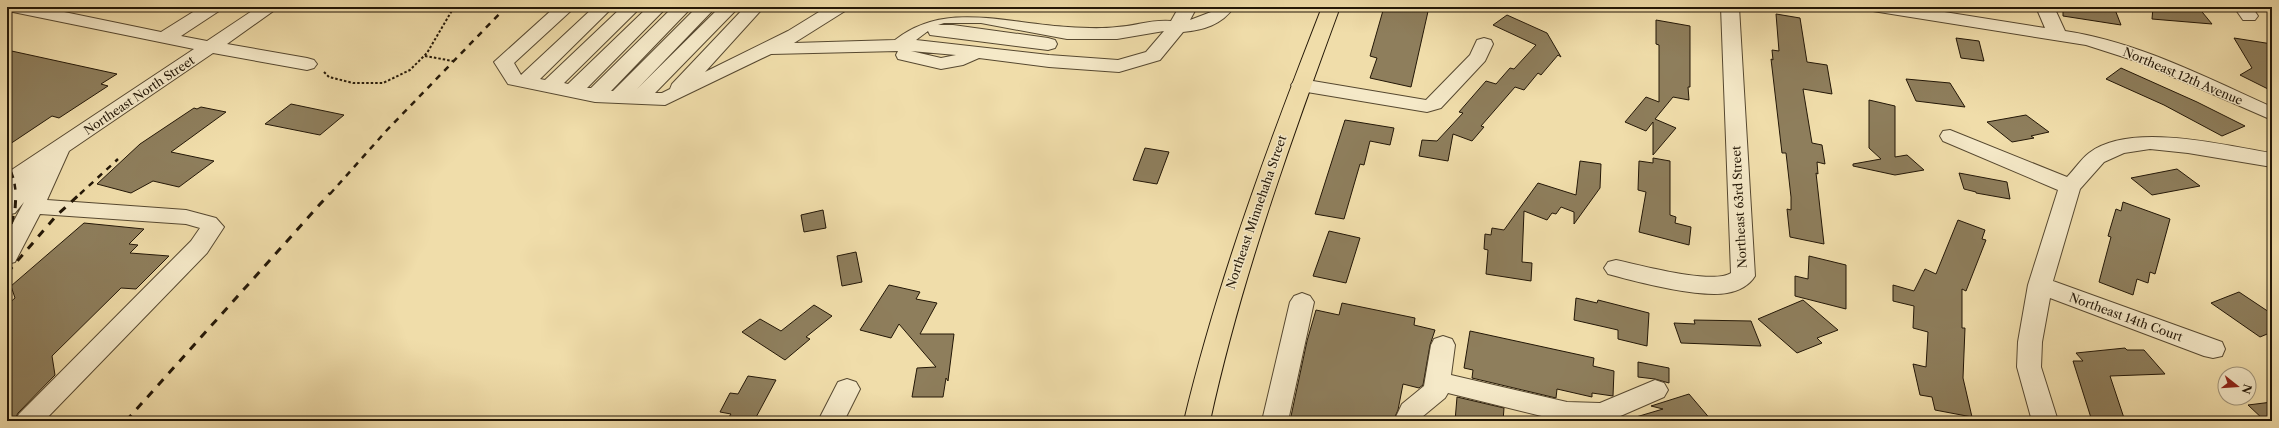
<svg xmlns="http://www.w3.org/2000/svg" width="2279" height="428" viewBox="0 0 2279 428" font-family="'Libre Caslon Text',serif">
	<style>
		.building { fill: #8e7e5c; stroke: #231707 }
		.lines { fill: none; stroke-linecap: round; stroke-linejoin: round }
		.minor-casing { stroke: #564830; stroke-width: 2 }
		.major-casing { stroke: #231707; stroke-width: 2 }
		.path { stroke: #231707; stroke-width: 2; stroke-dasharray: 2.5 2; stroke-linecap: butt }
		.minor { fill: #f5e9c8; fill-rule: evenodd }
		.major { fill: #f0ddaa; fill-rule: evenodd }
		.rail-far1 { stroke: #231707; stroke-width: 2.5; stroke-dasharray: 6 6; stroke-linecap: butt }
		.rail { stroke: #231707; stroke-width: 3; stroke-dasharray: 8 8; stroke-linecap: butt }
		.labels { text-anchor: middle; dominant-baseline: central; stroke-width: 3; stroke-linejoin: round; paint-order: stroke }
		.street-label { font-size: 12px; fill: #231707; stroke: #f5e9c8 }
	</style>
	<rect width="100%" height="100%" fill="#f0ddaa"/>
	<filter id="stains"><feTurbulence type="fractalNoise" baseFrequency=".005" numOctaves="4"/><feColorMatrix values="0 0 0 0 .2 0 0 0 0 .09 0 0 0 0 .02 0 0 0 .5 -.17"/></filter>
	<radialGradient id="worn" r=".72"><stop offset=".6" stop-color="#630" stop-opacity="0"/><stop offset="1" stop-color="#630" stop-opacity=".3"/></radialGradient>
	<path class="building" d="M1384,7H1429L1411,87L1370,78L1377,58L1370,56Z
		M2063,7H2114L2121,25L2063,16Z
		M2153,7H2198L2212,24L2152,19Z
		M1776,14L1800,18L1807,62L1827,65L1832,94L1803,89L1812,143L1822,145L1825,164L1817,162L1818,174L1816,173L1824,244L1790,237L1787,209L1791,210V197L1786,153H1782L1771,59L1773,60L1772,50L1779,51Z
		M1507,15L1547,33L1561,57L1558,55L1541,75L1538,73L1524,90L1515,87L1481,126L1484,127L1472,141L1453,134L1448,161L1419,156L1422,140L1437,141L1463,113L1459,112L1486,81L1496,84L1510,68L1514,69L1536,45L1493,25Z
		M1656,20L1690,26V87H1688L1689,100L1673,97L1655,119L1676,128L1653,155V122L1646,131L1625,122L1646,97L1659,102V45L1656,44Z
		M1956,38L1979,41L1984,61L1961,58Z
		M2234,38L2272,44V91L2240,75L2252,68Z
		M7,50L117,74L101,84L108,86L59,118L52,116L7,146Z
		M2121,68L2197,102L2245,126L2222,136L2164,105L2106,79Z
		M1906,79L1950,83L1965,107L1916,101Z
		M1869,100L1895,106V157L1907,155L1924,170L1895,175L1853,166V164L1881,159L1869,148Z
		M291,104L344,115L320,135L265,124Z
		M201,107L226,112L171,152L214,161L179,187L153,181L131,193L97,184L140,144L194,108L197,109Z
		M2026,115L2049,132L2031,136L2034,138L2012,142L1987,122Z
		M1345,120L1394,128L1390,145L1370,141L1364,165L1360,164L1344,219L1315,214Z
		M1145,148L1169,152L1157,184L1133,180Z
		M1653,158L1670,161V215L1676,217L1675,223L1691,227L1689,245L1639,232L1646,192L1638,190L1639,161L1653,163Z
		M1580,161L1601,164L1600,188L1574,224V212L1561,207L1556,214L1552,213L1547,220L1524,211L1522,262L1532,263L1531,281L1486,274L1488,250L1484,249L1485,234L1491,235L1492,228L1504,230L1538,183L1576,195Z
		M2177,169L2200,186L2152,195L2131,178Z
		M1959,173L2007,182L2010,199L1976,193V192L1964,189Z
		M2123,202L2170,219L2155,274L2150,272L2148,283L2137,279L2133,295L2099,282L2111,237L2108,236L2116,209L2121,211Z
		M823,210L826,228L804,232L801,215Z
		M1958,220L1985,230L1982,239L1986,240L1966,291L1962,289V328H1965L1963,378L1972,417L1935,410L1932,397L1920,395L1913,364L1926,367L1928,332L1913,328L1914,306L1893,301V285L1914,291L1925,269L1936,274Z
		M84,223L144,229L129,244L138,245L130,253L169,256L136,289L121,288L52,356L55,375L18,413L14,421H7V305L15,298L11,286Z
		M1329,231L1360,238L1346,283L1313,276Z
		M856,252L862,282L842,286L837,256Z
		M1809,256L1846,265V309L1795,296V276L1808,279Z
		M889,285L920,292L916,299L937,303L920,334H954L948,381L946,378L943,397H912L917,368L936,367L899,324L891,338L860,330Z
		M2239,292L2272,314V332L2260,337L2211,303Z
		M1576,298L1597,303L1598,300L1649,313L1647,346L1618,339V330L1574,320Z
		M1803,300L1838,330L1817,338L1822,343L1797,353L1758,319Z
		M1342,303L1415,318L1414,325L1435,330L1430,345L1423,385L1419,388L1403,384L1398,410L1393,421H1290L1307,341L1316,310L1339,315Z
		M814,305L832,316L806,337L810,339L785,360L742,332L760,319L781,331Z
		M1694,320L1751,321L1761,346L1681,343L1674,323L1695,324Z
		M1470,331L1594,358L1593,366L1614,371L1613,396L1592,393V397L1557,389L1556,398L1472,378L1473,370L1464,368Z
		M2125,348L2127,350H2144L2165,374L2110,376L2125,421H2092L2073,361H2083L2076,353Z
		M1638,362L1669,368V383L1655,379L1638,377Z
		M748,376L776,380L754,421H726L731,414L720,412L730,393L738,394Z
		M1689,394L1712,421H1636V417L1663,409L1651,406Z
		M1457,397L1504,408L1503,421H1455Z
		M2272,402V421H2265L2248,405Z"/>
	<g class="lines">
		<g class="minor-casing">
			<path id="minor" d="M7,7H40L161,32L201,7H222L219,11L181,36L207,41L258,7H279L227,44L307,58L314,60L317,64L314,68L307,70L213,53L69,151L47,200L186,210L216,218L224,227L207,253L44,421H15L19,414L191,241L200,228L186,224L40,214L15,262L7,264V234L24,202L15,213L7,215V194L11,189L7,190V173L194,49L13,12L7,11Z
				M555,7H575L514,63L521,75L594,7H613L540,79L545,80L622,7H641L564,83L568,84L648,7H667L587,88H591L673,7H692L611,91H613L697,7H716L637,89L720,7H739L655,93H662L670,89L672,84L745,7H764L705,72L788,31L827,7H848L845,11L794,43L895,40C946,0 1006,24 1068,27C1084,28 1101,29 1117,27C1136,26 1152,19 1171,21L1179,7H1197L1190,20L1211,12L1215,7H1234C1222,25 1203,30 1183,32L1160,60L1119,72L1049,67L979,58L963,65L941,69L898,59L896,55L898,51L771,54L665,105L595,102L508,84L494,62ZM944,23H981L1067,39H1117L1164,31L1146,52L1118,60L1049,55L916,40L928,31L930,35L1048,50L1055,48L1057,44L1055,40L1048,38L953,25H938ZM911,51L956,55L941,58Z
				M1721,7H1739L1755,276C1749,286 1738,291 1727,293C1698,298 1637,282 1608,274L1604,268L1608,262L1616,260C1640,265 1712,285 1731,273Z
				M1870,7H1913L2045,28L2036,7H2054L2065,31C2138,42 2205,77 2272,107V120L2139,62L2086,45L1879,12L1873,11Z
				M2234,7H2252L2258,16L2255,20H2243Z
				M1484,38L1491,40L1493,44L1485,61L1441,108L1427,112L1301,91L1294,89L1291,85L1294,81L1301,79L1426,100L1470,55L1477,40Z
				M1950,130L2067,177C2074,170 2081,159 2089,153C2131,121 2225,146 2272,153V167L2188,153L2150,149L2124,153L2104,162L2080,189L2053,281L2222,342L2225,349L2222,356L2213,358L2204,356L2050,298L2042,342L2041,367L2058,421H2032L2017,367L2018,342L2028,285L2058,190L1943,141L1940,136L1943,131Z
				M1302,293L1310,296L1314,302L1288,421H1262L1290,302L1294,296Z
				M1443,336L1452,339L1455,345L1451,375L1567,402L1600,403L1655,380L1664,383L1668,390L1664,397L1609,421H1562L1448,393L1445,398L1422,417L1420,421H1394L1402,404L1424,386L1431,345L1434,339Z
				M847,379L856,382L860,389L844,421H818L838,382Z"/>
		</g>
		<g class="major-casing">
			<path id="major" d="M1322,7H1340C1290,143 1241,279 1210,421H1184C1218,279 1269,143 1322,7Z"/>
		</g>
		<path class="path" d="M425,56L453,61
			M324,72L329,77L353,83H383L410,70L427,53L454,7"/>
		<use href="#minor" class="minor"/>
		<use href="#major" class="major"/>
		<path class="rail-far1" d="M7,161L14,180L16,194
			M80,194L118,159
			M330,194L387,130L506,7"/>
		<path class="rail" d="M7,239L15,210L16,193
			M7,273L56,216L81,193
			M126,421L330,193"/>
	</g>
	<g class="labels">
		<g class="street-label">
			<text transform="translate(2183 76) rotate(23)">Northeast 12th Avenue</text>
			<text transform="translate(139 95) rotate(-34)">Northeast North Street</text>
			<text transform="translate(1739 207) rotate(-93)">Northeast 63rd Street</text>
			<text transform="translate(1256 212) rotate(-71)">Northeast Minnehaha Street</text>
			<text transform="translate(2126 317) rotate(20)">Northeast 14th Court</text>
		</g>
	</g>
	<rect width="2279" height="428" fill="none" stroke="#f0ddaa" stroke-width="24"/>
	<rect x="8" y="8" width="2263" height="412" fill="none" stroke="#231707" stroke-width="2"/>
	<rect x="12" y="12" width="2255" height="404" fill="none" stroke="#231707"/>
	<g transform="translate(2237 386) rotate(107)"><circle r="19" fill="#f5e9c8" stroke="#a1957b"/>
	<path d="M0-3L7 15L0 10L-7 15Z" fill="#8f2418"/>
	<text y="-6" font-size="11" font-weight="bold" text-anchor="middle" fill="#231707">N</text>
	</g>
	<rect width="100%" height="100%" filter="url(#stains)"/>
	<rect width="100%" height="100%" fill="url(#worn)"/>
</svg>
